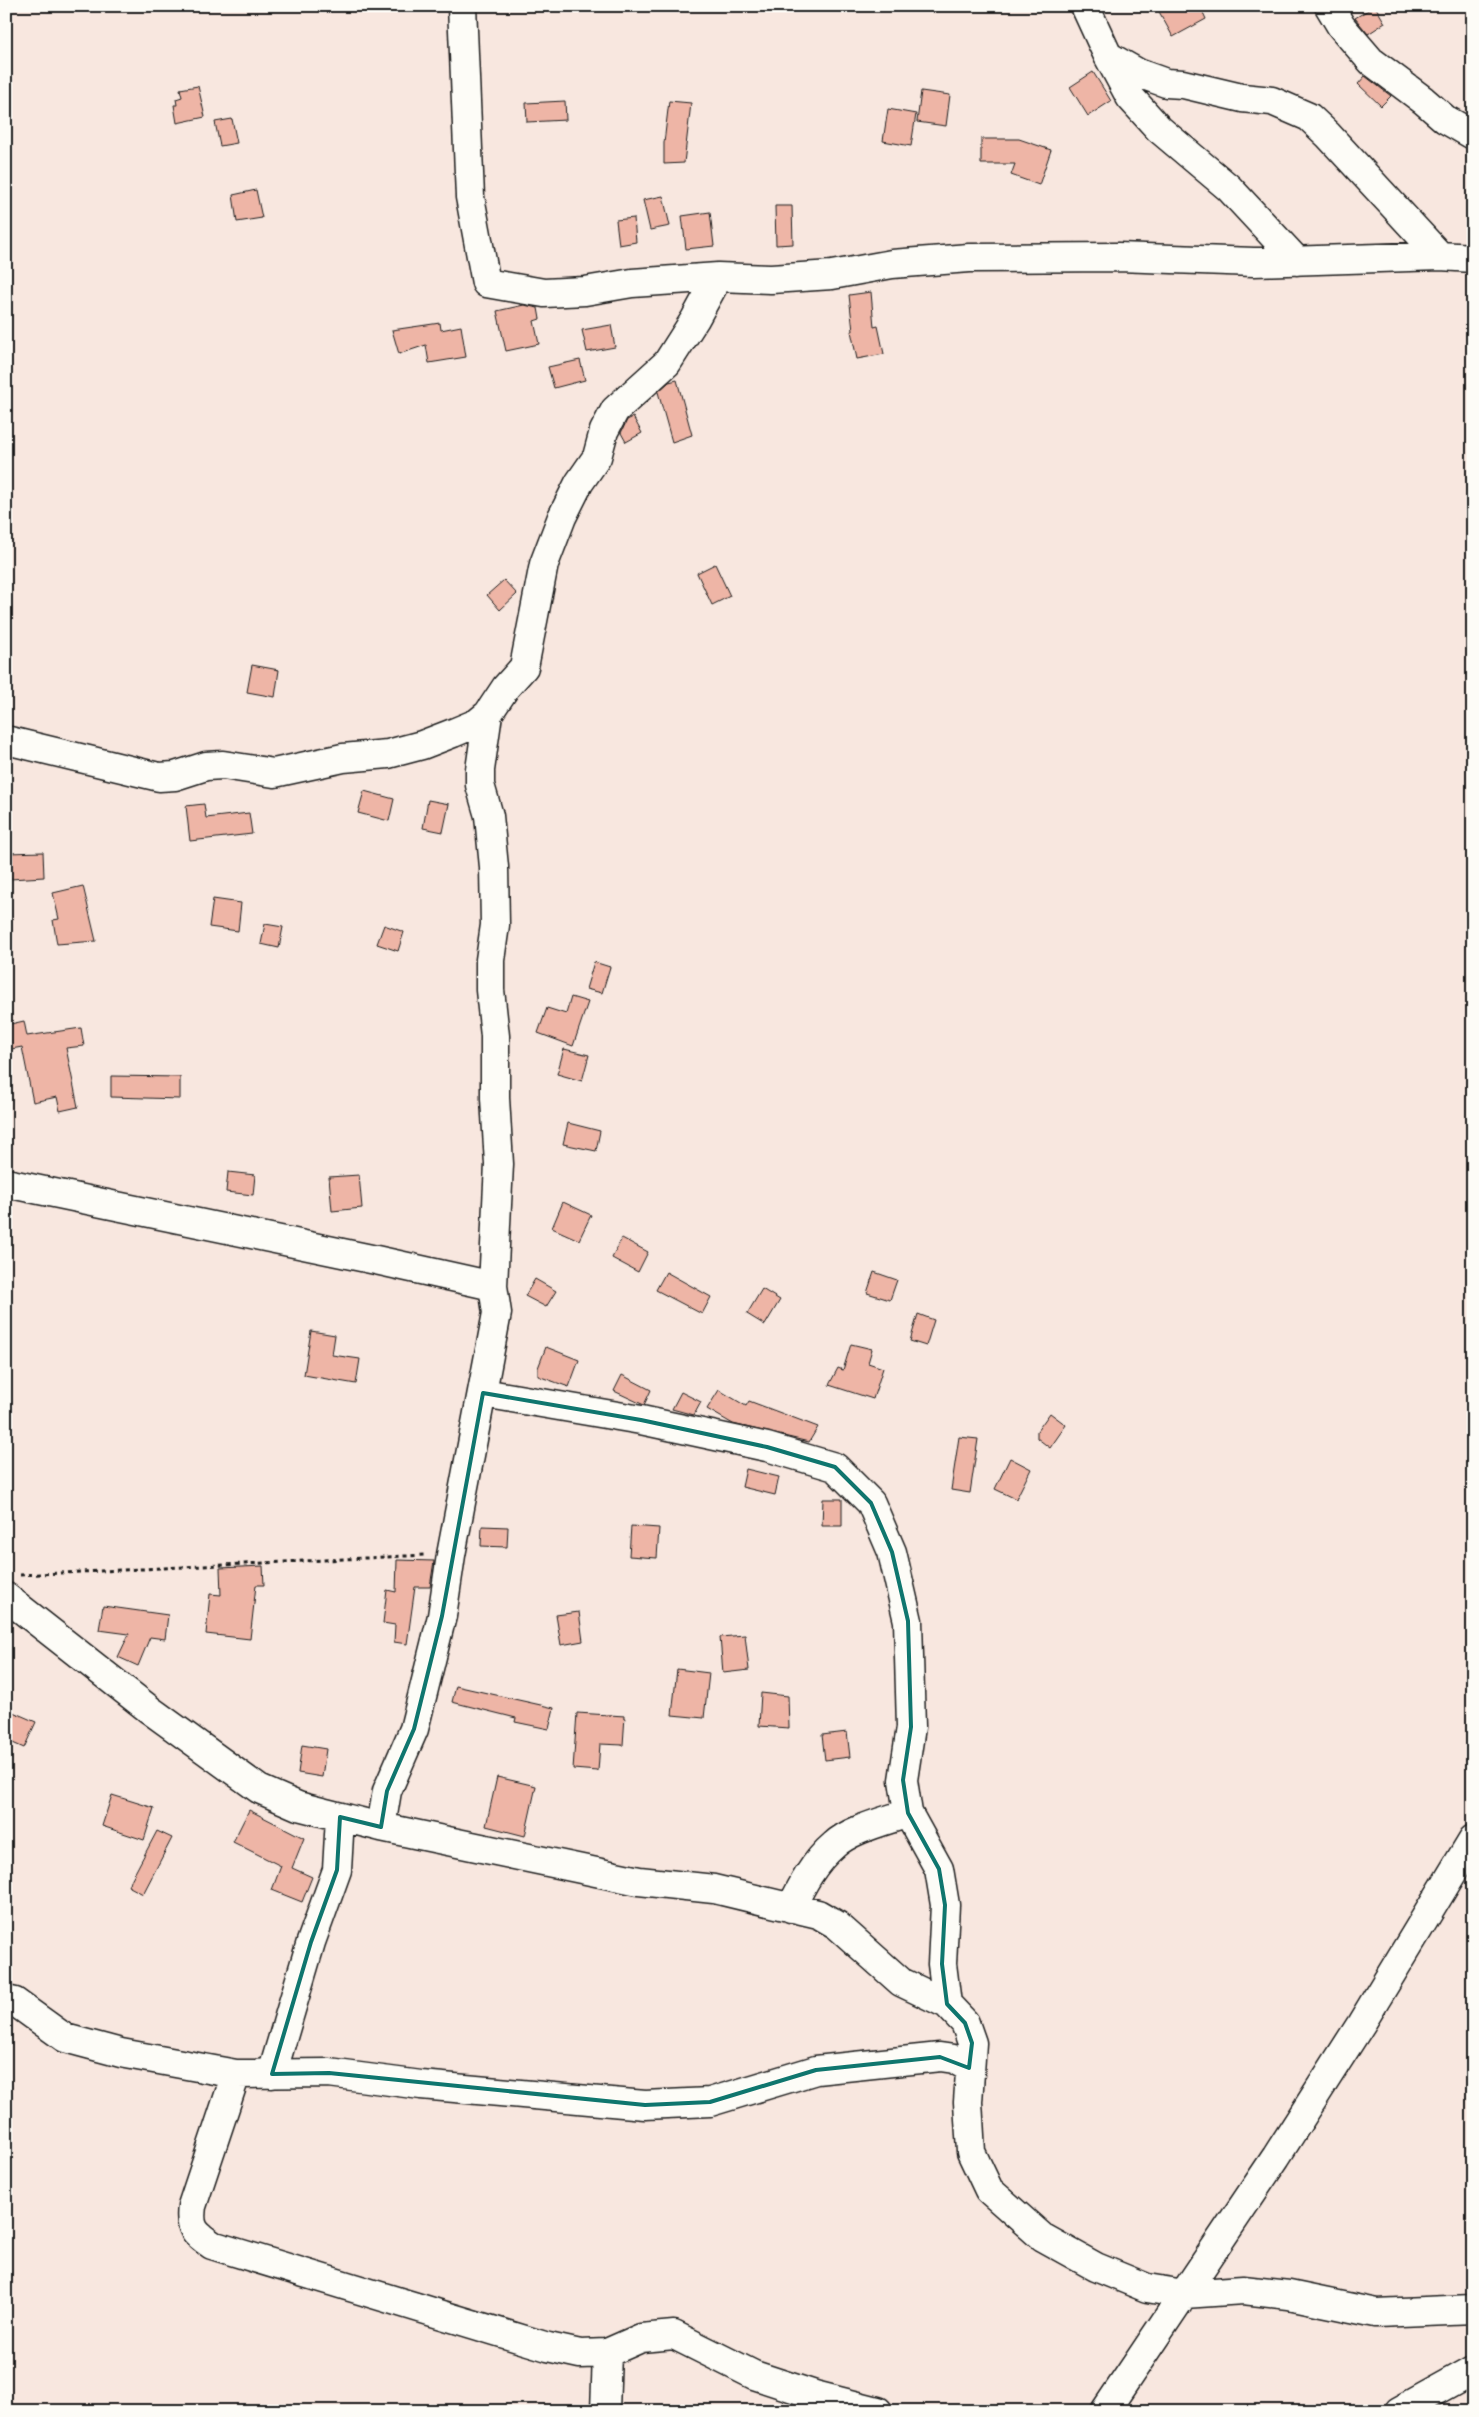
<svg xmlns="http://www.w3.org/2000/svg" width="1479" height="2417" viewBox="0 0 1479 2417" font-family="Sriracha,sans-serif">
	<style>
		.building { fill: #eeb5a6; stroke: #1c1c1c }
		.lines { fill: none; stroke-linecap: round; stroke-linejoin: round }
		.minor-casing { stroke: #1c1c1c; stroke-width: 31 }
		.path { stroke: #1c1c1c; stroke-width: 3; stroke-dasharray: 4 4; stroke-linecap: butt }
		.minor { stroke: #fdfcf7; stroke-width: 28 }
		.marked { fill: none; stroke: #0f766e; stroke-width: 4; stroke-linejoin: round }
	</style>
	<rect width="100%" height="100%" fill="#f8e7df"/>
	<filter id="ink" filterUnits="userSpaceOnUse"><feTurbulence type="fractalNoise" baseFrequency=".02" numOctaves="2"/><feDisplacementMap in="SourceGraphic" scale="10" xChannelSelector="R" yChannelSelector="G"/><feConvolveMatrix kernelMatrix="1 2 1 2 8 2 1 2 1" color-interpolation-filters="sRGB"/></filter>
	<g filter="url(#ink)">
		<path class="building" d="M1156,6H1200L1206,19L1173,37Z
			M1375,6L1385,23L1368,34L1355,18Z
			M1093,72L1111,101L1088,116L1070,87Z
			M1365,76L1391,96L1381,106L1358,84Z
			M198,86L205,117L177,123L174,105H177L176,99L182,97L180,89Z
			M921,91L950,95L946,126L917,122Z
			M565,101L566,120L527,122L526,103Z
			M669,101L691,103L684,163L664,164V143Z
			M888,109L916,114L911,146L883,141Z
			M232,119L237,143L220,146L215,122Z
			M981,139H1019L1051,150L1039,185L1011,175L1015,164H981Z
			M256,190L262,218L237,222L233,195Z
			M663,196L670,226L650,230L643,200Z
			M775,206H792L793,244L776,245Z
			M710,212L714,246L686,249L682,216Z
			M634,218L636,242L619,245L616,220Z
			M871,292L874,327L878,326L884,354L857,359L851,331H853L849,295Z
			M524,305L538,308L540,319L534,321L539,344L506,351L497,311Z
			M440,323L441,330L461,326L466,357L429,363L426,345L399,354L392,330Z
			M611,325L615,347L587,352L582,330Z
			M580,360L585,380L554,388L548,367Z
			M677,380L692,435L672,442L658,392L669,382Z
			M633,417L642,433L626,442L621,433L627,420Z
			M715,564L730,596L712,605L697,573Z
			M504,580L517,594L500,610L487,595Z
			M252,665L279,670L275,697L247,692Z
			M364,791L394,799L389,821L358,813Z
			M428,800L449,804L443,832L423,828Z
			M204,804L206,818L249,813L252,834L190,841L186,806Z
			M43,852L44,877L10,879L8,853Z
			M83,886L96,941L57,944L53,920L59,919L53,893Z
			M213,899L241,903L238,931L209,927Z
			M265,924L283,927L279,948L261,944Z
			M384,925L404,932L398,951L377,944Z
			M594,962L610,967L602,993L586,989Z
			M571,997L588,1002L573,1046L538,1033L547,1008L566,1014Z
			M24,1021L27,1036L81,1028L84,1046L66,1048L78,1107L60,1111L57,1097L33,1102L22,1047L6,1050V1025Z
			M564,1049L589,1055L582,1081L557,1074Z
			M111,1076L180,1077V1099L111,1097Z
			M568,1123L600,1131L596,1151L563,1144Z
			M228,1172L255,1175L253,1195L226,1192Z
			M359,1175L362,1208L332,1211L329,1177Z
			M563,1202L591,1215L579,1240L552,1228Z
			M622,1238L648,1252L638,1272L612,1258Z
			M666,1272L711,1297L702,1314L656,1290Z
			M874,1272L897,1280L890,1300L867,1293Z
			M535,1279L556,1291L546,1307L525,1296Z
			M762,1289L780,1300L765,1325L747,1314Z
			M918,1314L934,1320L926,1346L910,1341Z
			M311,1331L335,1335L332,1355L360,1359L356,1384L304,1375Z
			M851,1344L872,1349L868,1363L883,1368L873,1399L829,1385L838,1368L843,1370Z
			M546,1347L579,1360L569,1387L538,1376V1368Z
			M622,1375L651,1390L644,1405L614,1391Z
			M719,1390L746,1406L749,1401L818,1427L809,1442L733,1424L707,1409Z
			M681,1392L701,1402L694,1415L672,1409Z
			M1050,1413L1066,1425L1050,1448L1037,1438V1431Z
			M959,1437L978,1439L970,1493L951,1490Z
			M1010,1458L1031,1469L1016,1499L995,1489Z
			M746,1469L779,1477L775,1495L742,1487Z
			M823,1499H842V1526H822Z
			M482,1526L508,1527L507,1547L481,1546Z
			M631,1526L659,1528L657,1558L629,1556Z
			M397,1560L434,1561L430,1587H415L407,1644L394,1642L395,1625L383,1623L387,1590L396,1592Z
			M263,1566L264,1585H256L250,1639L206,1634L210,1594L221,1595L220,1568Z
			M103,1606L168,1615L165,1639L150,1637L138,1666L118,1657L129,1634L99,1630Z
			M579,1612L583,1641L561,1645L556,1615Z
			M745,1635L749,1670L723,1673L720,1637Z
			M677,1669L709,1673L704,1718L672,1715Z
			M456,1686L554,1708L549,1729L515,1722L516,1718L452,1702Z
			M761,1693L788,1696L789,1728L759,1726Z
			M6,1709L36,1722L24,1748L6,1740Z
			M577,1713L625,1716L623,1745L600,1744L598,1771L573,1769Z
			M847,1732L850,1757L825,1760L822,1735Z
			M302,1745L326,1749L322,1777L298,1773Z
			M497,1777L536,1786L525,1836L486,1826Z
			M112,1795L154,1808L144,1840L102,1826Z
			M249,1810L304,1838L292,1868L312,1877L302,1902L272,1890L281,1866L233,1842Z
			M157,1831L172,1838L143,1894L128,1886Z"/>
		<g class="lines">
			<g class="minor-casing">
				<path id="minor" d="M462,6L470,197L486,283L544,293L585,291L632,283L718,277L771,279L832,275L892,264L969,258L1118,257L1254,262L1440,256L1473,258
					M1085,6L1108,56L1130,97L1159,129L1229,188L1297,261
					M1329,6L1341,26L1371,61L1423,100L1445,119L1473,135
					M1108,56L1138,73L1166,83L1183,84L1242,98L1272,101L1309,117L1328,135L1440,256
					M6,740L159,777L175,776L206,766L223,765L274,773L343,758L388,754L422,745L453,733L477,723L488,714L506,687L524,667L544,564L562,517L579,483L597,457L604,431L615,410L667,363L695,319L718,277
					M6,1183L376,1260L493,1286
					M483,1393L641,1420L767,1447L835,1467L871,1503L892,1552L908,1621L911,1727L903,1780L908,1813L939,1869L945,1905L942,1964L947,2004
					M6,1597L150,1710L259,1789L298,1806L381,1827L639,1881L714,1889L818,1914L837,1925L901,1982L947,2004L965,2023L972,2043L968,2102L971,2152L989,2190L1042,2237L1096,2267L1147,2288L1184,2294L1243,2290L1289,2295L1376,2313L1473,2309
					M381,1827L387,1791L414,1729L442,1616L451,1555L497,1313L493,1286L499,1164L495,1098V1036L490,990V960L495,925L494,867L489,816L480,785V770L488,714
					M791,1908C802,1885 814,1862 834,1845C851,1829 886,1821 908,1813
					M6,2000L15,2002L65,2038L121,2053L236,2074L329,2073L421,2085L645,2105L710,2102L816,2070L940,2057L954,2059L969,2068
					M236,2074L192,2206C189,2228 194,2233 212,2245L548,2347L580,2354L607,2353L641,2338L674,2335L754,2375L815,2395L878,2411
					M272,2074L311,1942L337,1870L340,1817
					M605,2411L607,2353
					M1105,2411L1276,2157L1361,2024L1473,1839
					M1399,2411L1473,2370"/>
			</g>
			<path class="path" d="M20,1575L426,1555"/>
			<use href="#minor" class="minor"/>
		</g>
	</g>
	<path class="marked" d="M483,1393L641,1420L767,1447L835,1467L871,1503L892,1552L908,1621L911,1727L903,1780L908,1813L939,1869L945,1905L942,1964L947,2004L965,2023L972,2043L969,2068L940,2057L816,2070L710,2102L645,2105L329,2073L272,2074L311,1942L337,1870L340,1817L381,1827L387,1791L414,1729L442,1616Z"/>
	<rect width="1479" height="2417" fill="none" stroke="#fdfcf7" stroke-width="25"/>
	<rect x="12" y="12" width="1454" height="2392" fill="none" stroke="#1c1c1c" stroke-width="2" filter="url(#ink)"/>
</svg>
